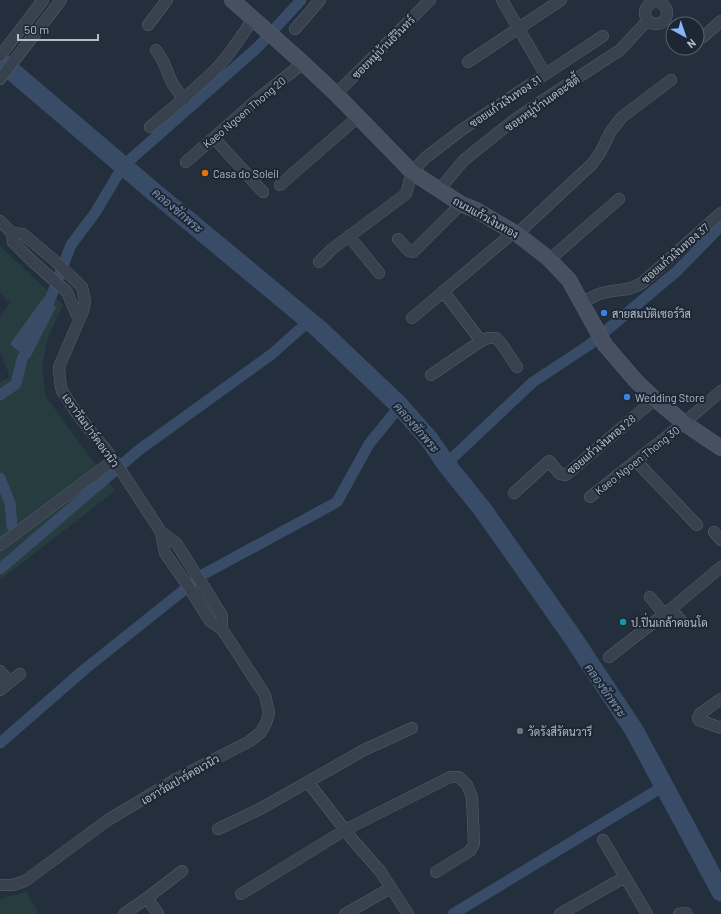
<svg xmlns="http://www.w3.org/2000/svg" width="721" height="914" viewBox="0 0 721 914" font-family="Barlow,Sarabun,sans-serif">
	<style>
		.green { fill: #263c3f }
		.water { fill: #394c67 }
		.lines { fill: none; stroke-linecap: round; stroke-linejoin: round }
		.canal { stroke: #394c67; stroke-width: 11 }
		.river { stroke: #394c67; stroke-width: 19 }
		.street-casing { stroke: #565f6c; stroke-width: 12 }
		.secondary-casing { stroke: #565f6c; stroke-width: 16 }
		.street { stroke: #38414e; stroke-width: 11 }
		.secondary { stroke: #465061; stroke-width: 15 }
		.food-dot { fill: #e8710a; stroke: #1d2633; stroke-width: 1.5 }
		.shop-dot { fill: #3f7fe0; stroke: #1d2633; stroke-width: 1.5 }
		.culture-dot { fill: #0f9aa8; stroke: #1d2633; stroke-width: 1.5 }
		.worship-dot { fill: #6b7280; stroke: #1d2633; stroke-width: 1.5 }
		.labels { text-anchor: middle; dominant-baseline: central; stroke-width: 4; stroke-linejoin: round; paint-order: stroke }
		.street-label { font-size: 11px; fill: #b4bcc9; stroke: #1d2633 }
		.poi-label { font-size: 11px; fill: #b4bcc9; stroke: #1d2633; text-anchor: start }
		.water-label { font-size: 12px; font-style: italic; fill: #7c92b1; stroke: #1d2633 }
	</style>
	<rect width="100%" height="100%" fill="#242f3e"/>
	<path class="green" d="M0,246L63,305L48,337L42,368L46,397L115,491L0,580V382L10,377L0,352V315L10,303L0,293Z
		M26,892L38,912L36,914H0V899Z"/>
	<path class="water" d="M44,297L56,307L30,358L18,351L10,344Z"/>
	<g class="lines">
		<path class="canal" d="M44,315L71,245L95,213L123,166L257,48L301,0
			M0,395L16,384L22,359L32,342
			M446,464L533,382L589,345L677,271L721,226
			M0,478L10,503L12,526
			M0,569L139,450L272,354L309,321
			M0,743L85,669L204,574L337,502L369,444L400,406
			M453,914L664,786"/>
		<path class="river" d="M0,61L148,187L319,329L400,406L429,439L446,464L483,510L571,635L634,730L721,892"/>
		<g class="street-casing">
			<path id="street" d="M502,0L545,74
				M645 13a11 11 0 1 1 22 0a11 11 0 1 1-22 0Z
				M148,25L167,0
				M295,29L320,0
				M697,38L703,37L721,21
				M156,50L163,61L172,83L184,100
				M0,56L43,0
				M468,62L561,0
				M0,79L61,0
				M336,94L430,0
				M150,127C173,108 196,89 217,68C231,53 242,35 253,19
				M214,138L263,192
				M186,162L259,98L303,63
				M280,185L359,116
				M439,190L464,160L513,121L542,101L620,50L648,20
				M0,221L12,233L13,242L32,261L67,292L79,320
				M517,234L592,164L600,153L611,131L622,117L671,80
				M349,236L379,273
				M398,239L409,251L413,252L461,204
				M550,259L619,199
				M319,262L332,249L406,194L412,172L425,158L463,129L603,36
				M443,291L481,341
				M582,303C589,299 595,295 602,293C619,288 625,293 642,283L721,213
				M412,318L514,232
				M431,375L481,341L488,338H496L501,343L517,367
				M636,461L697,525
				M514,493L549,461L560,474L566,475L655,399
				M590,497L684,423L721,391
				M161,532L176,543L203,585L222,616V629
				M714,532L721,540
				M0,545L114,460
				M650,597L664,614
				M671,609L683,623
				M609,657L671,609L721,567
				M0,671L10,682
				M0,690L20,674
				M721,699L700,714L698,718L699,720L721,728
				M308,782L352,839L380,871L408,914
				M218,829L260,809L364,750L412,728
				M603,840L647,914
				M0,885H13L25,881L108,820L178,778L250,741L261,732L266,723L269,713L265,695L222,629L210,621L188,586L165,553L161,532L114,460L78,415L62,391L60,381L59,367L83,311L85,301L82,287L54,260L23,234L12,233
				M241,894L345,830L450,777H459L467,785L472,797L474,844L470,851L436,872
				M147,898L158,914
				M124,914L147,898L182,871
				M345,914L391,888
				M560,914L625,877
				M679,914L686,913L687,914"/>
		</g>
		<g class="secondary-casing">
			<path id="secondary" d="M232,0L303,63L336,94L412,172L461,204L476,210L517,234L548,258L569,280L605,345L636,381L655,399L684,423L721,448"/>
		</g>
		<use href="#street" class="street"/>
		<use href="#secondary" class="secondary"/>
	</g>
	<circle class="food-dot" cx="205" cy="173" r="4"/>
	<g class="shop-dot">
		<circle cx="604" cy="313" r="4"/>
		<circle cx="627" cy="397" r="4"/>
	</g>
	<circle class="culture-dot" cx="623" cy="622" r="4"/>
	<circle class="worship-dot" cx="520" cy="731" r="4"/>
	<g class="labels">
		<g class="street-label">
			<text transform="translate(383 47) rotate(-45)">ซอยหมู่บ้านธีรินทร์</text>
			<text transform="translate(505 101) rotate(-34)">ซอยแก้วเงินทอง 31</text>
			<text transform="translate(542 103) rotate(-35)">ซอยหมู่บ้านเดอะซิตี้</text>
			<text transform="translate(244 112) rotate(-40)">Kaeo Ngoen Thong 20</text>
			<text transform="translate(486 217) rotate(29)">ถนนแก้วเงินทอง</text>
			<text transform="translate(675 253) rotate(-41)">ซอยแก้วเงินทอง 37</text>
			<text transform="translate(91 430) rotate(54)">เอราวัณปาร์คอเวนิว</text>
			<text transform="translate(601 444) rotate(-40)">ซอยแก้วเงินทอง 28</text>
			<text transform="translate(637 460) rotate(-38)">Kaeo Ngoen Thong 30</text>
			<text transform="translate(180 779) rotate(-30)">เอราวัณปาร์คอเวนิว</text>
		</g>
		<g class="poi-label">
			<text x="213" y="173">Casa do Soleil</text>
			<text x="612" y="313">สายสมบัติเซอร์วิส</text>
			<text x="635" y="397">Wedding Store</text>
			<text x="631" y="622">ป.ปิ่นเกล้าคอนโด</text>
			<text x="528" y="731">วัดรังสีรัตนวารี</text>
		</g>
		<g class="water-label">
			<text transform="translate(178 210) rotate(40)">คลองชักพระ</text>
			<text transform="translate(417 427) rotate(49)">คลองชักพระ</text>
			<text transform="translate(606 690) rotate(55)">คลองชักพระ</text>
		</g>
	</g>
	<g transform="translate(685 36) rotate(140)"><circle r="19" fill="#1d2633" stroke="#59626f"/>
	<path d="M0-3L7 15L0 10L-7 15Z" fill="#8ab4f8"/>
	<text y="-6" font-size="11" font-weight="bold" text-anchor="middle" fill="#b4bcc9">N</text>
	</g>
	<path d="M18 34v6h80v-6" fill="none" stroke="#b4bcc9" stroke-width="2"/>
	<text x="24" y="34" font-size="12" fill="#b4bcc9" stroke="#1d2633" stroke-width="3" paint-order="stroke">50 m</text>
</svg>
